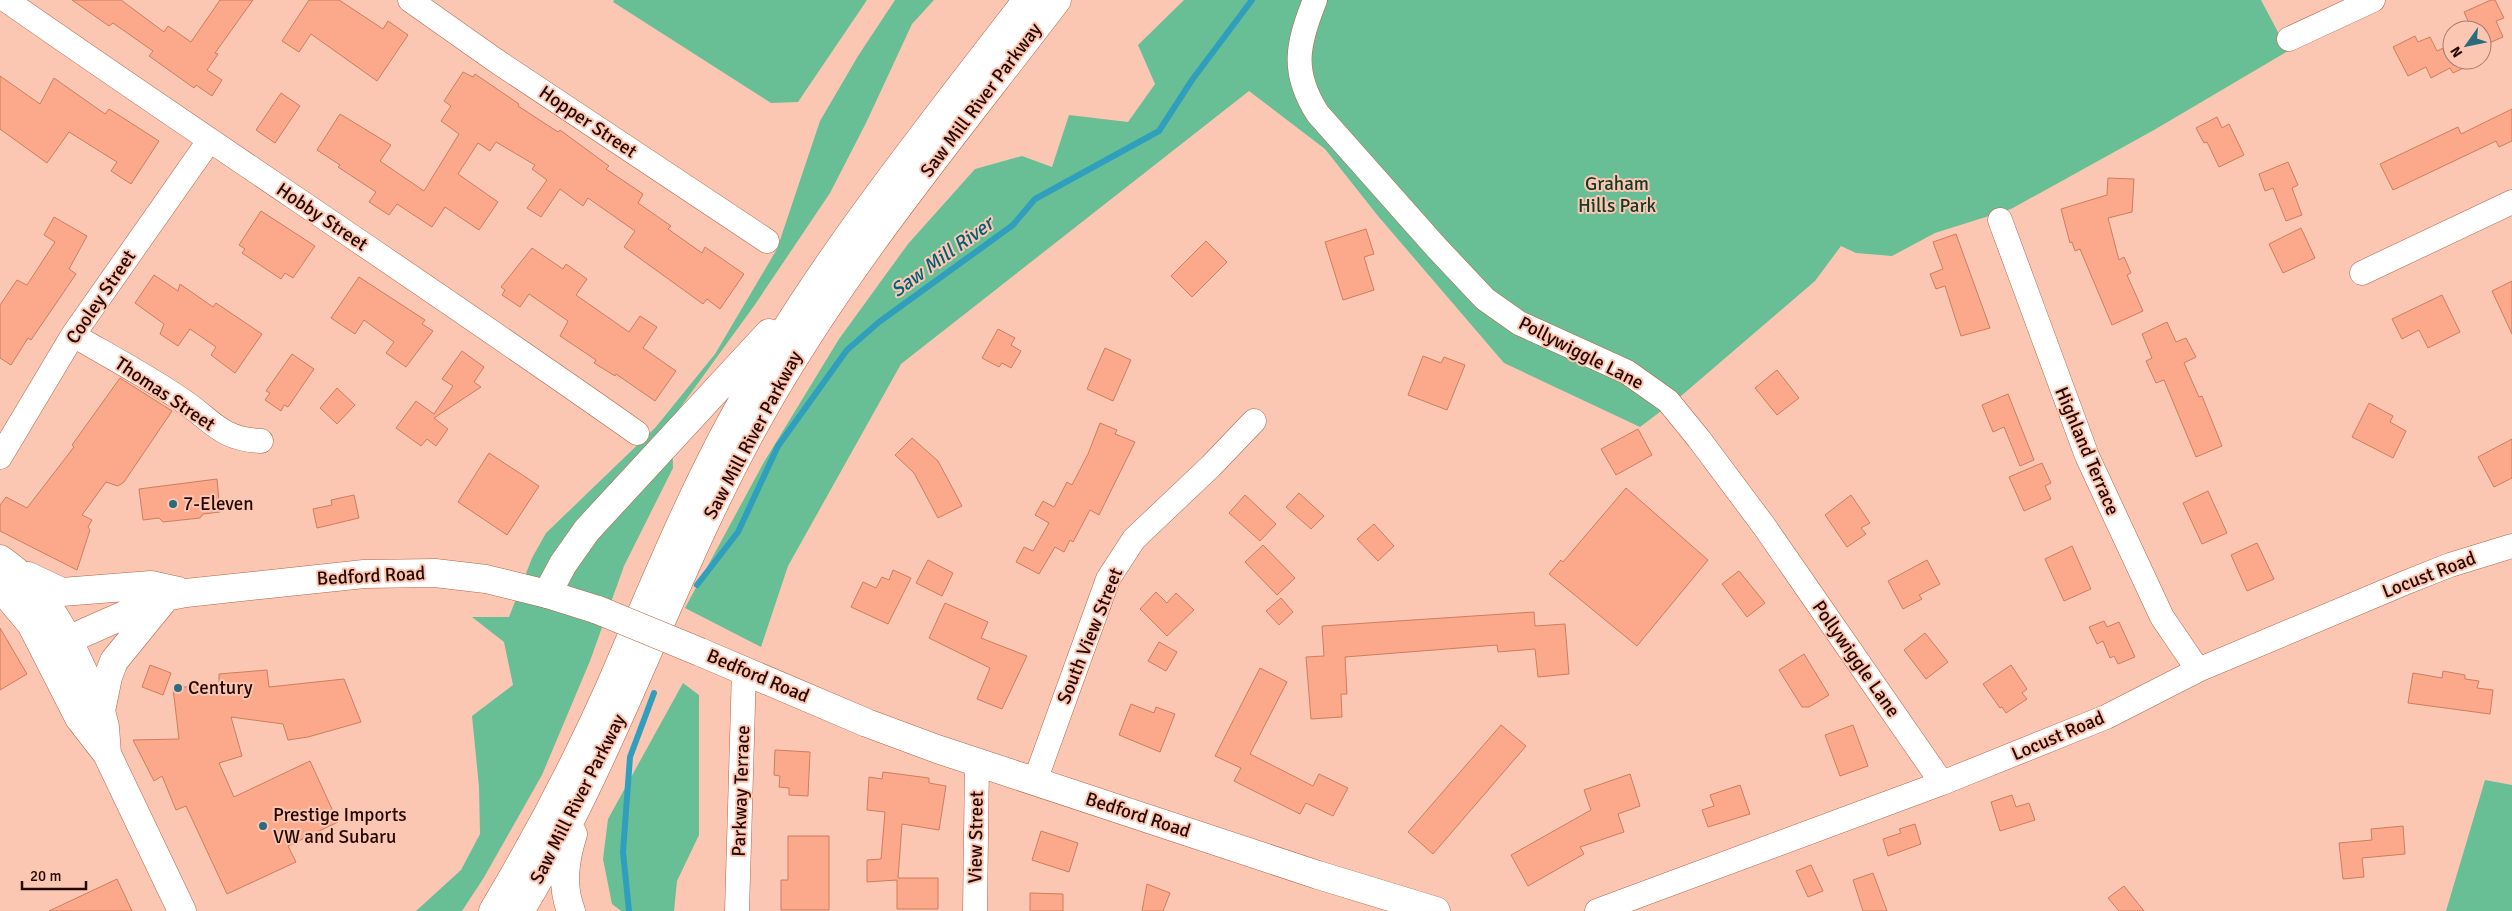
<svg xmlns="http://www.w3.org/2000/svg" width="2512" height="911" viewBox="0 0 2512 911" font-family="Signika,sans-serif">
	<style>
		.green { fill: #69bf95 }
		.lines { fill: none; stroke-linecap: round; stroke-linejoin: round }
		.stream { stroke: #309fbe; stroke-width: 6 }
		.building { fill: #fba98a; stroke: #ce7d5f }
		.minor-casing { stroke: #b26446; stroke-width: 25 }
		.secondary-casing { stroke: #b26446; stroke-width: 29 }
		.trunk-casing { stroke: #b26446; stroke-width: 29 }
		.minor { stroke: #fff; stroke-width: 24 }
		.secondary { stroke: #fff; stroke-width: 28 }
		.trunk { stroke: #fff; stroke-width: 28 }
		.secondary-bridge-casing { stroke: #b26446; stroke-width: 29; stroke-linecap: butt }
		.secondary-bridge { stroke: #fff; stroke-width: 28 }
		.poi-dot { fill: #2a6b7e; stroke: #fbc7b3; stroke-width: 2 }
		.labels { text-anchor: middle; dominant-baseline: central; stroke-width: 4; stroke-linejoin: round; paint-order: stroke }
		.street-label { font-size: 19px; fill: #260801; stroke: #fbc7b3 }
		.park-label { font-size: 19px; fill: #123928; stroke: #fbc7b3 }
		.poi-label { font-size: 19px; fill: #260801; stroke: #fbc7b3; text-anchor: start }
		.water-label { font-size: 20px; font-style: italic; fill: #015f75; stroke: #fbc7b3 }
	</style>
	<rect width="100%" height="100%" fill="#fbc7b3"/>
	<path class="green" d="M614,0H867L798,102L771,103L613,2Z
		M895,0H934L912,24L866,123L830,193L754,306L672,419L673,468L624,566L590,661L542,775L483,879L462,911H416L461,870L480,834L479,787L472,716L513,685L504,642L472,617H509L532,558L546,533L655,428L715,354L777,249L820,121L858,56Z
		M1184,0H2261L2288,51L2154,130L2011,209L1935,233L1892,256L1856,253L1841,246L1815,281L1681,396L1640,427L1504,363L1378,216L1325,149L1249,91L901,364L788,566L761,647L685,608L764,462L839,339L908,244L975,169L1022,156L1052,167L1069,115L1128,122L1155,84L1138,45Z
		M683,683L699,695V835L677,881L674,911H621L612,904L603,859L608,819Z
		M2485,780L2512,785V911H2446Z"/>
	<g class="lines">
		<path class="stream" d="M697,585L738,532L778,446L847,350L879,322L1013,225L1035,199L1159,131L1192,80L1252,0
			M629,911L623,852L630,757L654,693"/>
	</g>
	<path class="building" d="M72,0H121L164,32L168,26L191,42L220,0H253L215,53L218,54L207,70L222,80L212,96L196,85L194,88L149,56L153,51L113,23L109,26Z
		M309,0H339L383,29L388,21L408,35L377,81L311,34L299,52L282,41Z
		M2491,0H2495L2504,18L2496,21L2503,37L2482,46V30H2472L2464,12Z
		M2415,36L2418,42L2430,37L2437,51L2452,44V60H2470L2472,64L2453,73L2450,68L2431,78L2426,67L2408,76L2393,47Z
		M463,72L473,77L475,74L519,104L518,106L558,132L560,130L609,166L606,169L643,194L638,203L671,226L668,229L702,253L705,247L744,274L720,309L707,299L703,304L624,247L635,231L588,198L583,206L560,189L541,217L527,208L547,180L532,169L535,165L496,142L490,151L478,143L458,174L498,202L479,230L445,207L432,227L397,204L389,215L369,202L376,192L338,167L340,165L317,150L340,114L391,145L380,161L424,191L459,134L441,121L451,106L444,101Z
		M0,76L40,104L54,78L105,114L109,109L159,141L131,184L111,171L117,162L69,132L47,163L0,129Z
		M281,93L300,106L275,143L256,130Z
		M2512,109V141L2499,147L2496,141L2393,190L2380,164L2458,127L2461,134Z
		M2217,117L2222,128L2229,124L2244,155L2219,167L2207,142L2204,143L2196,128Z
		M2288,162L2298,185L2292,188L2302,215L2286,221L2273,188L2265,191L2259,174Z
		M2108,178L2134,179L2132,212L2108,218L2119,260L2124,257L2131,273L2127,275L2143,311L2112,325L2080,249L2075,251L2072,242L2070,243L2061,209L2107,195Z
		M261,211L315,246L293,278L285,273L281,279L242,253L245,249L239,245Z
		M54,217L87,236L69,269L76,274L31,340L28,338L11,365L0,358V305L17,280L27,285L55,242L44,235Z
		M2301,228L2315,258L2283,273L2269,244Z
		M1366,229L1374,254L1364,257L1374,290L1343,300L1325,242Z
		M1956,234L1990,328L1961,336L1945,286L1936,289L1930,274L1943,269L1933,242Z
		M1206,241L1227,262L1192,297L1171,276Z
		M532,248L563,269L566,264L587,279L576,295L629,332L640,316L657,327L643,348L676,371L655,401L616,374L615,376L594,363L596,360L560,336L568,321L529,294L520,307L502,295L505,290L501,287Z
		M154,275L178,291L180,284L213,307L216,303L262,334L235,373L211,355L216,347L190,329L178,346L160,334L164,324L135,303Z
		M359,277L425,320L422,324L433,331L406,367L386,353L394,342L364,320L355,334L331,318Z
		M2512,281V334L2492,291Z
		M2442,295L2460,332L2428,348L2419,330L2402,339L2392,319Z
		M2167,322L2176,342L2186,338L2196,357L2184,363L2199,397L2202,396L2222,446L2196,457L2164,380L2156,383L2146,361L2152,358L2142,334Z
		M998,329L1015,338L1011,345L1021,351L1011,368L1002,363L999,367L982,358Z
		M1105,348L1131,360L1113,401L1087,389Z
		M462,351L484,367L474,382L481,387L434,418L448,429L436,446L427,439L421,446L396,428L416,401L434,414L453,386L442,379Z
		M292,354L314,369L288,407L284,405L281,411L265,400L270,393L266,391Z
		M1423,356L1441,363L1444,357L1465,365L1447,410L1408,395Z
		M1777,370L1799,398L1777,415L1755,388Z
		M120,378L172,411L124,482L118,486L106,482L82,515L92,520L88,527L90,530L77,570L0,531V505L6,497L27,508L74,447L72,445Z
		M337,388L355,405L337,424L320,408Z
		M2008,394L2034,460L2020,466L2004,427L1993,432L1982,405Z
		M2369,403L2393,416L2390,422L2406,431L2393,458L2352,437Z
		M1100,423L1117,430L1115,434L1135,442L1099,515L1090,510L1073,542L1070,540L1064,552L1055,547L1039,574L1016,562L1024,547L1033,551L1049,523L1035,515L1043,501L1054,507L1067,482L1072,485L1088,454Z
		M1638,429L1652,455L1616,475L1601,449Z
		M912,438L938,461L962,506L938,518L914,473L895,455Z
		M2512,439V478L2494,487L2478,457Z
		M489,453L539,486L507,535L458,502Z
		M2042,463L2051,483L2045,486L2051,499L2024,511L2009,477Z
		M217,479L220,512L203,514L200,518L163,522L159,518L143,520L139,489Z
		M1626,488L1708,560L1637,646L1549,574L1561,560L1563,562Z
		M2208,491L2227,533L2202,544L2183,503Z
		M1299,493L1324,516L1311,529L1286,507Z
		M354,495L359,518L317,528L313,509L332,505L331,500Z
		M1245,495L1276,524L1260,541L1229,513Z
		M1851,495L1870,523L1861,528L1866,534L1847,547L1825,515Z
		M1374,524L1394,546L1378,561L1357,539Z
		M2257,543L2274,579L2247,591L2231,555Z
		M1263,545L1295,578L1277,595L1245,562Z
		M2072,546L2091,589L2064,601L2045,559Z
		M928,560L953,573L942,596L916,583Z
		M1927,560L1940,584L1919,595L1922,599L1903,609L1888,581Z
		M893,570L911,578L888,624L851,607L863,582L876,588L882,577L889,580Z
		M1739,571L1765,603L1747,617L1722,584Z
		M1156,592L1167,603L1176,593L1194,610L1167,636L1140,609Z
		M1281,598L1293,612L1279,625L1266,611Z
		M945,603L988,622L981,638L1027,656L1002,709L977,699L990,668L929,638Z
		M1534,612L1535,626L1565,624L1569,674L1538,677L1535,649L1498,652L1497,645L1345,657L1347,694H1341L1342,717L1311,719L1306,657L1324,656L1322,626Z
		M2104,621L2107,627L2119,622L2135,657L2118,664L2114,656L2110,658L2103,641L2097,644L2089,627Z
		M0,628L27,674L0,690Z
		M1925,633L1948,662L1926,679L1904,650Z
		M1159,642L1177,652L1166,671L1148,661Z
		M1804,654L1829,695L1809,707H1802L1779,670Z
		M150,665L171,673L163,695L142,687Z
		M2011,665L2027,689L2022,693L2027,699L2006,713L2002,707L2000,708L1983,684Z
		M1260,668L1287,682L1250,754L1313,786L1319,774L1348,788L1333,816L1306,803L1300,814L1234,781L1241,768L1215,756Z
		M267,670L269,687L344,679L361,722L308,737L288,740L283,724L231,717L242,756L219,763L234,797L310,761L338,822L288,846L296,862L227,894L186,806L176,810L162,776L154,781L133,740L179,739L173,688L219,684V674Z
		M2443,671L2465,675V679L2479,681L2477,688L2493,690L2490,714L2408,703L2413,673L2442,678Z
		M1131,704L1154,713L1156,707L1175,714L1160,752L1119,735Z
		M1501,725L1526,746L1433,854L1408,832Z
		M1853,725L1868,766L1840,776L1825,735Z
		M775,750L810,752L808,796L789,795V788L779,787L780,776L774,775Z
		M883,772L929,778V783L946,786L939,830L902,824L898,878H938V909H897V880L867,882V860L881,859L885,812L867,810L869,777L882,779Z
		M1630,774L1640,806L1618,814L1624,832L1580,847L1584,854L1528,886L1511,855L1591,810L1584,790Z
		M1740,785L1750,814L1708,827L1702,810L1714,806L1710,795Z
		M2012,795L2016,807L2029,803L2035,820L2000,831L1991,802Z
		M1915,824L1921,844L1888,856L1883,839L1901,833L1899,829Z
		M2403,826L2405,854L2362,858L2364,877L2343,879L2339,843L2372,840L2371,829Z
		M1041,831L1078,843L1069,872L1032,860Z
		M788,836H829V910H781V880H788Z
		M1811,865L1823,891L1808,897L1796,871Z
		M1873,873L1887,911H1863L1853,880Z
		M117,879L132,911H49Z
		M1147,884L1170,893L1163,911H1142Z
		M2124,886L2144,911H2119L2108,898Z
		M1030,893L1063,894V911H1030Z"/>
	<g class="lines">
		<g class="minor-casing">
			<path id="minor" d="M6,0C215,146 429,286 637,433
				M410,0L495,60L767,241
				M1315,0C1297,45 1291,72 1318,114L1436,247L1485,299L1519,323L1627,372L1668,401L1699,439L1764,526L1942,783
				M2289,39L2373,0
				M2000,220L2087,456L2162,617L2198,670
				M2362,273L2512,202
				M73,335C109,356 147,376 182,400C213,421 220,439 261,441
				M0,457L73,335L209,141
				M1035,781L1108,579L1134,539L1211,466L1254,421
				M737,911L744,670
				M975,911L977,762
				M1597,911L1942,783L2106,717L2198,670L2407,582L2450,565L2512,546"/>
		</g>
		<g class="secondary-casing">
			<path id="secondary" d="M0,559C55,596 75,654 101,711L105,727L107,754
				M28,576L62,592L151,585L178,591
				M0,587L31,624L79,718L107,754L182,911
				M45,650L165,597L186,593L364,574L435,573L486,579L547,594L598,610
				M700,652L867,723L937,749L1318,875L1436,911
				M101,711L108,677L114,661L162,602"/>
		</g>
		<g class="trunk-casing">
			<path id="trunk" d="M547,594L563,564L587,530L769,333
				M493,911C536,839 575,765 609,689C645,606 679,522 721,441C804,282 918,142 1027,0
				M520,911C617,752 671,573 762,412C845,265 955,134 1057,0
				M571,911C561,885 565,860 573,834"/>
		</g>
		<use href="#minor" class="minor"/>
		<use href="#secondary" class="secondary"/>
		<use href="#trunk" class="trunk"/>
		<g class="secondary-bridge-casing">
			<path id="secondary-bridge" d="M598,610L700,652"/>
		</g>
		<use href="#secondary-bridge" class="secondary-bridge"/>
	</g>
	<g class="poi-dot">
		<circle cx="173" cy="504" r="5"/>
		<circle cx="178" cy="688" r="5"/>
		<circle cx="263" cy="826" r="5"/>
	</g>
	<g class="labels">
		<g class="street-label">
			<text transform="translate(981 100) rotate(-53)">Saw Mill River Parkway</text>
			<text transform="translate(588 122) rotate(34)">Hopper Street</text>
			<text transform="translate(322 217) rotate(34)">Hobby Street</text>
			<text transform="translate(101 297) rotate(-56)">Cooley Street</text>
			<text transform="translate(1581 353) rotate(27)">Pollywiggle Lane</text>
			<text transform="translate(165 394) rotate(34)">Thomas Street</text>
			<text transform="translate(753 435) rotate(-62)">Saw Mill River Parkway</text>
			<text transform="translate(2087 451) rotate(67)">Highland Terrace</text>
			<text transform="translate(2429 575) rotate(-21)">Locust Road</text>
			<text transform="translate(371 576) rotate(-3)">Bedford Road</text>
			<text transform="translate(1090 636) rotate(-68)">South View Street</text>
			<text transform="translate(1856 659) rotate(55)">Pollywiggle Lane</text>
			<text transform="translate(758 676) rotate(23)">Bedford Road</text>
			<text transform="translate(2058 736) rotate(-23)">Locust Road</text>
			<text transform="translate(741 791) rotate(-88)">Parkway Terrace</text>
			<text transform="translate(578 799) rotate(-63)">Saw Mill River Parkway</text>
			<text transform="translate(1138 815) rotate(18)">Bedford Road</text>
			<text transform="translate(976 837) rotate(-89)">View Street</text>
		</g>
		<g class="park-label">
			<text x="1617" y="184">Graham<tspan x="1617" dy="22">Hills Park</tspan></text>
		</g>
		<g class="poi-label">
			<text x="183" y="504">7-Eleven</text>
			<text x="188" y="688">Century</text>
			<text x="273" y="815">Prestige Imports<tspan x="273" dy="22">VW and Subaru</tspan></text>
		</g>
		<g class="water-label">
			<text transform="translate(942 257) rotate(-36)">Saw Mill River</text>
		</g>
	</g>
	<g transform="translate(2467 45) rotate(237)"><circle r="24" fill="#fbc7b3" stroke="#a67b6c"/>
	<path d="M0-4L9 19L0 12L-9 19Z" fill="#2a6b7e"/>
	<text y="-8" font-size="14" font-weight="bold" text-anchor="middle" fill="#260801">N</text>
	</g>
	<path d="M22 881v8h64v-8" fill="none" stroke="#260801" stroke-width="2.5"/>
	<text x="30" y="881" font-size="15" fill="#260801" stroke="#fbc7b3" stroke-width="4" paint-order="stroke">20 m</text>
</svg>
